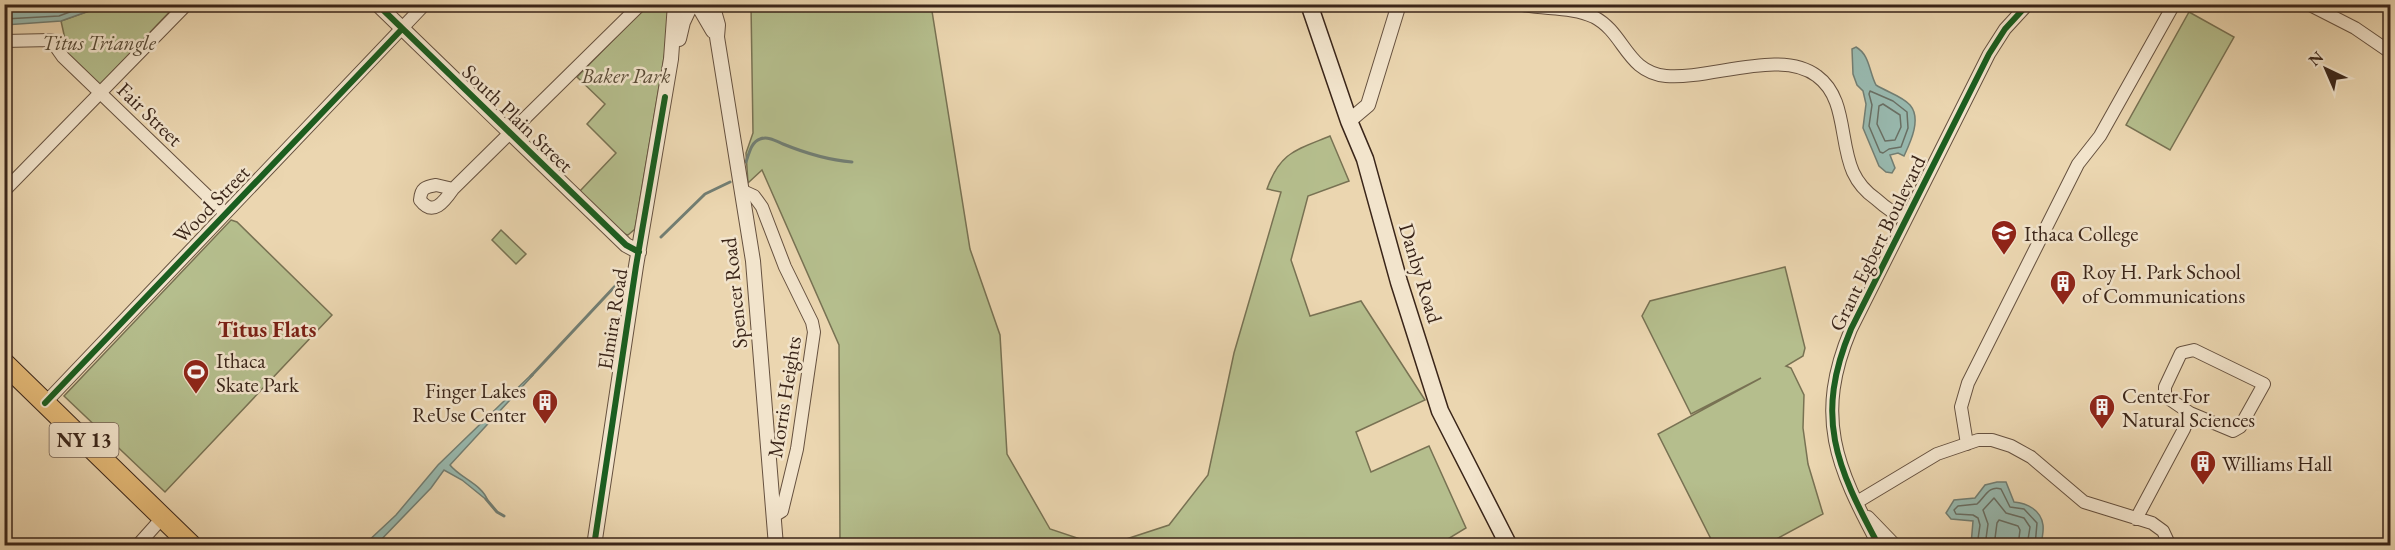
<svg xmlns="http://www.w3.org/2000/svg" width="2395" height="550" viewBox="0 0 2395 550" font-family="'EB Garamond',serif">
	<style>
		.green { fill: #b5be8d; stroke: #787253; stroke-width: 1.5 }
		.water { fill: #98b9af; stroke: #727e73; stroke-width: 1.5 }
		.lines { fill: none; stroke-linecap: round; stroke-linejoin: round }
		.shore { stroke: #696f64; stroke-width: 1.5 }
		.stream { stroke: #727e73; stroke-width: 3 }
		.minor-casing { stroke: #66513f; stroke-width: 14 }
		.tertiary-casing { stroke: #66513f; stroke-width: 16 }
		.secondary-casing { stroke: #3a2519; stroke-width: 19 }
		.trunk-casing { stroke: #3a2519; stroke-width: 22 }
		.minor { stroke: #f2e4cc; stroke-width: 12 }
		.tertiary { stroke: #f2e4cc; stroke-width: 14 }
		.secondary { stroke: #f2e4cc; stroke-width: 16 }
		.trunk { stroke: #e6bb78; stroke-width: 20 }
		.cycleway-casing { stroke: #f2e4cc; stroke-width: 10 }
		.cycleway { stroke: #1b5e20; stroke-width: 6 }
		.labels { text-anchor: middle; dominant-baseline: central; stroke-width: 5; stroke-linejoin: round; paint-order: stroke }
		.shield { fill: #f2e4cc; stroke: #715e4f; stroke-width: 1.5 }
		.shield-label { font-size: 20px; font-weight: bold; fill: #3a2519 }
		.park-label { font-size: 21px; font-style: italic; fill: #594b36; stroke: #f2e4cc }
		.street-label { font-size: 21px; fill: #3a2519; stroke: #f2e4cc }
		.poi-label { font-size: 21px; fill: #3a2519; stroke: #f2e4cc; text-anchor: start }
		.neighbourhood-label { font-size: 22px; font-weight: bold; fill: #7a1f14; stroke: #f2e4cc }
	</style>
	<rect width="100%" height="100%" fill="#ebd6b0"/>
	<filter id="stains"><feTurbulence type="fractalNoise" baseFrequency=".00333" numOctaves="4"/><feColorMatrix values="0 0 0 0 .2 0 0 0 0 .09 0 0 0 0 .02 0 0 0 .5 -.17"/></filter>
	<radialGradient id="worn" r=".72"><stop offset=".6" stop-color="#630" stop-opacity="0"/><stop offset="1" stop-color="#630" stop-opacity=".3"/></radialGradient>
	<path class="green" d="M106,5H176L100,85L69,57L61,21Z
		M647,5H670L672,11L635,229L628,235L624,234L580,191L616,153L587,124L605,104L577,77Z
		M751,5H931L970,249L1000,335L1007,454L1050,529L1098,545H840L839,345L762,170L748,183L746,153L753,133Z
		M2189,12L2234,37L2170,150L2126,125Z
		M1330,136L1349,181L1308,196L1291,260L1310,316L1361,301L1425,400L1356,432L1371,472L1429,446L1466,528L1438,545H1108L1169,525L1208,475L1234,353L1281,192L1267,189C1280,152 1296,150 1330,136Z
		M231,220L237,222L332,315L165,492L64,396Z
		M501,230L526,254L516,264L492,240Z
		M1785,267L1805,348L1803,356L1786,366L1791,368L1804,395L1803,428L1808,464L1823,514L1765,545H1714L1658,434L1761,378L1691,414L1642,316L1650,301Z"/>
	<path class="water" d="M4,5H106L61,21L5,25Z
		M1856,47C1870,55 1869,72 1876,85C1887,92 1902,96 1910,105C1922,119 1910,143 1904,156L1898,153L1890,155L1895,168L1892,173L1886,172L1879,166L1863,128L1866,104L1863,91L1857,85L1853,74L1852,49Z
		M532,374L533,375L450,465C460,478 482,484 488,501L462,480L444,470L431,488L376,545H364L396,515L438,465Z
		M1997,482H2006L2014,502C2027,503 2041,510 2043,525C2044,533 2041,539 2042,545H1971L1973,521L1951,519L1946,513L1954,500L1975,498L1985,485Z"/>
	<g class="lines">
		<path class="shore" d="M4,11L57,8L69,4
			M4,19L59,16L91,4
			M1870,91L1893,101L1907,112L1908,128L1901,147L1889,149L1883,153L1880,152L1869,126L1872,105L1869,94Z
			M1883,104L1900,115L1901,127L1895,140L1885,141L1877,124L1879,106Z
			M1977,546L1980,525L1978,518L1973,515L1956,514L1954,510L1958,506L1977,504C1985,497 1989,485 2001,489L2010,507L2024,509L2037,523L2035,546
			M1985,546L1988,524L1983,510L1994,498L2006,513L2024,518L2030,527L2027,546
			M1994,546L1997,523L1999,520L2018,526L2020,530L2018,546"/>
		<path class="stream" d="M746,162C749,154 751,142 760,139C768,136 776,141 783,144C805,153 828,160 852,162
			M661,237L705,194L730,182
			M531,376L618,283
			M486,499L497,512L504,516"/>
		<g class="minor-casing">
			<path id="minor" d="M1518,4C1542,10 1571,6 1594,17C1625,33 1626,72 1666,76C1710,80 1781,48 1817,76C1847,98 1839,141 1853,172C1858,183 1866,192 1876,199C1886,208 1894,214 1906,219
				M2308,4L2355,28L2390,52
				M4,41L51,40L63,57L225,213
				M436,185L453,189C444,202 433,217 420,200C421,188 425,187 436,185Z
				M453,189L641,4
				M4,191L187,4
				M743,191L754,196L762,207L785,267L812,322L814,332L797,449L782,511L774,516
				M2194,350L2264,384L2240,427L2233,431L2190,413L2165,396V387L2181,353Z
				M45,403L425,4
				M1967,444L1961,407L1968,383L2078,164L2100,136L2174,4
				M1857,502L1937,454L1978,440H1992L2011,446L2031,457L2084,502L2152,523L2163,531L2170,546
				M1868,517L1896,546
				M2136,519L2184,429L2190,413
				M137,546L163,517
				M1879,546C1836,466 1814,417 1851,329L1989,54L2005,29L2028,4"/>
		</g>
		<g class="tertiary-casing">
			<path id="tertiary" d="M377,4L626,245L639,252
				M712,4L718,25L717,37L753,261L776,546
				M699,7L713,31
				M679,39L683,22L690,7
				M1349,121L1368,105L1399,4
				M594,546L636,266L671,59L675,4"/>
		</g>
		<g class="secondary-casing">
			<path id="secondary" d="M1309,4L1349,121L1365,159L1399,282L1440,411L1509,546"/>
		</g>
		<g class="trunk-casing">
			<path id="trunk" d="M4,363L192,546"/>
		</g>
		<use href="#minor" class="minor"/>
		<use href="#tertiary" class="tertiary"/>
		<use href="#secondary" class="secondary"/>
		<use href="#trunk" class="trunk"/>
		<g class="cycleway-casing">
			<path id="cycleway" d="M377,4L626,245L639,252
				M45,403L402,29
				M594,546L636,266L665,97
				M1879,546C1836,466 1814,417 1851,329L1989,54L2005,29L2028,4"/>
		</g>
		<use href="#cycleway" class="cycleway"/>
	</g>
	<defs>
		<g id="university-pin" transform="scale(1.35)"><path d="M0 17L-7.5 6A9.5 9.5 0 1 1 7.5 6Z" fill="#8f2418" stroke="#f2e4cc"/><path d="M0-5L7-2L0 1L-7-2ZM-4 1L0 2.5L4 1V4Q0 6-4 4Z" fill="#fff"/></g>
		<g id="building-pin" transform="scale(1.35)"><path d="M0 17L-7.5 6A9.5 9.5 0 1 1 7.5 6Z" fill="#8f2418" stroke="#f2e4cc"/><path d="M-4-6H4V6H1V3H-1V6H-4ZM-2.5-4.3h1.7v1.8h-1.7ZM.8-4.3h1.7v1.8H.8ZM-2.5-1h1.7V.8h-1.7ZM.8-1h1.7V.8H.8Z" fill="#fff"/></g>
		<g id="stadium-pin" transform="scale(1.35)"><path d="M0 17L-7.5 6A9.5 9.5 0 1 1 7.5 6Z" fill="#8f2418" stroke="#f2e4cc"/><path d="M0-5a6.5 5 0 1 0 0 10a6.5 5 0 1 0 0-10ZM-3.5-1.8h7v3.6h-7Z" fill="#fff"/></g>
	</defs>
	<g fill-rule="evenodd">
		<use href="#university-pin" x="2004" y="233"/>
		<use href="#building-pin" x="2063" y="283"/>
		<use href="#stadium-pin" x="196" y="372"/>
		<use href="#building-pin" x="545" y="402"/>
		<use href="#building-pin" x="2102" y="407"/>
		<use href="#building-pin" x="2203" y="463"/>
	</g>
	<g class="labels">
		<rect class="shield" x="49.5" y="423" width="69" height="34" rx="4.5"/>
		<g class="shield-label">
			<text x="84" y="440">NY 13</text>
		</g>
		<g class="park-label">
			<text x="99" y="42">Titus Triangle</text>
			<text x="626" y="75">Baker Park</text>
		</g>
		<g class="street-label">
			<text transform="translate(150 114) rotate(44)">Fair Street</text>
			<text transform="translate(518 118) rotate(44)">South Plain Street</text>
			<text transform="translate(211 204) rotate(-46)">Wood Street</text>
			<text transform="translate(1877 243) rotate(-64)">Grant Egbert Boulevard</text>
			<text transform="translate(1421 273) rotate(73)">Danby Road</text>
			<text transform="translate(734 293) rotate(-96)">Spencer Road</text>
			<text transform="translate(612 319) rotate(-81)">Elmira Road</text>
			<text transform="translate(784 397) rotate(-81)">Morris Heights</text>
		</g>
		<g class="poi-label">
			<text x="2024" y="233">Ithaca College</text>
			<text x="2082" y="271">Roy H. Park School<tspan x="2082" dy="24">of Communications</tspan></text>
			<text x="216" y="360">Ithaca<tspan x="216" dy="24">Skate Park</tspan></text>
			<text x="526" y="390" text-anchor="end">Finger Lakes<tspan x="526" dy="24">ReUse Center</tspan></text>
			<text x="2122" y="395">Center For<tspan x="2122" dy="24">Natural Sciences</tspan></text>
			<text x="2222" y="463">Williams Hall</text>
		</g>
		<g class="neighbourhood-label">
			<text x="267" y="329">Titus Flats</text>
		</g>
	</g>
	<rect width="2395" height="550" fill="none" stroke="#ebd6b0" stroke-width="24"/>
	<rect x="6" y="6" width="2383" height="538" fill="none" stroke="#3a2519" stroke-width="3"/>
	<rect x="12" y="12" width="2371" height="526" fill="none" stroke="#3a2519" stroke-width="1.5"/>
	<g transform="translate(2326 69) rotate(316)" stroke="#f2e4cc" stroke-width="4.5" paint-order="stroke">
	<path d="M0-4.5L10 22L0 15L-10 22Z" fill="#3a2519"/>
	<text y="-9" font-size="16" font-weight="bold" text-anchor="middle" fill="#3a2519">N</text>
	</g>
	<rect width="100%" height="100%" filter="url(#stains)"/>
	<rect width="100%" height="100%" fill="url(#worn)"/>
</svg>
